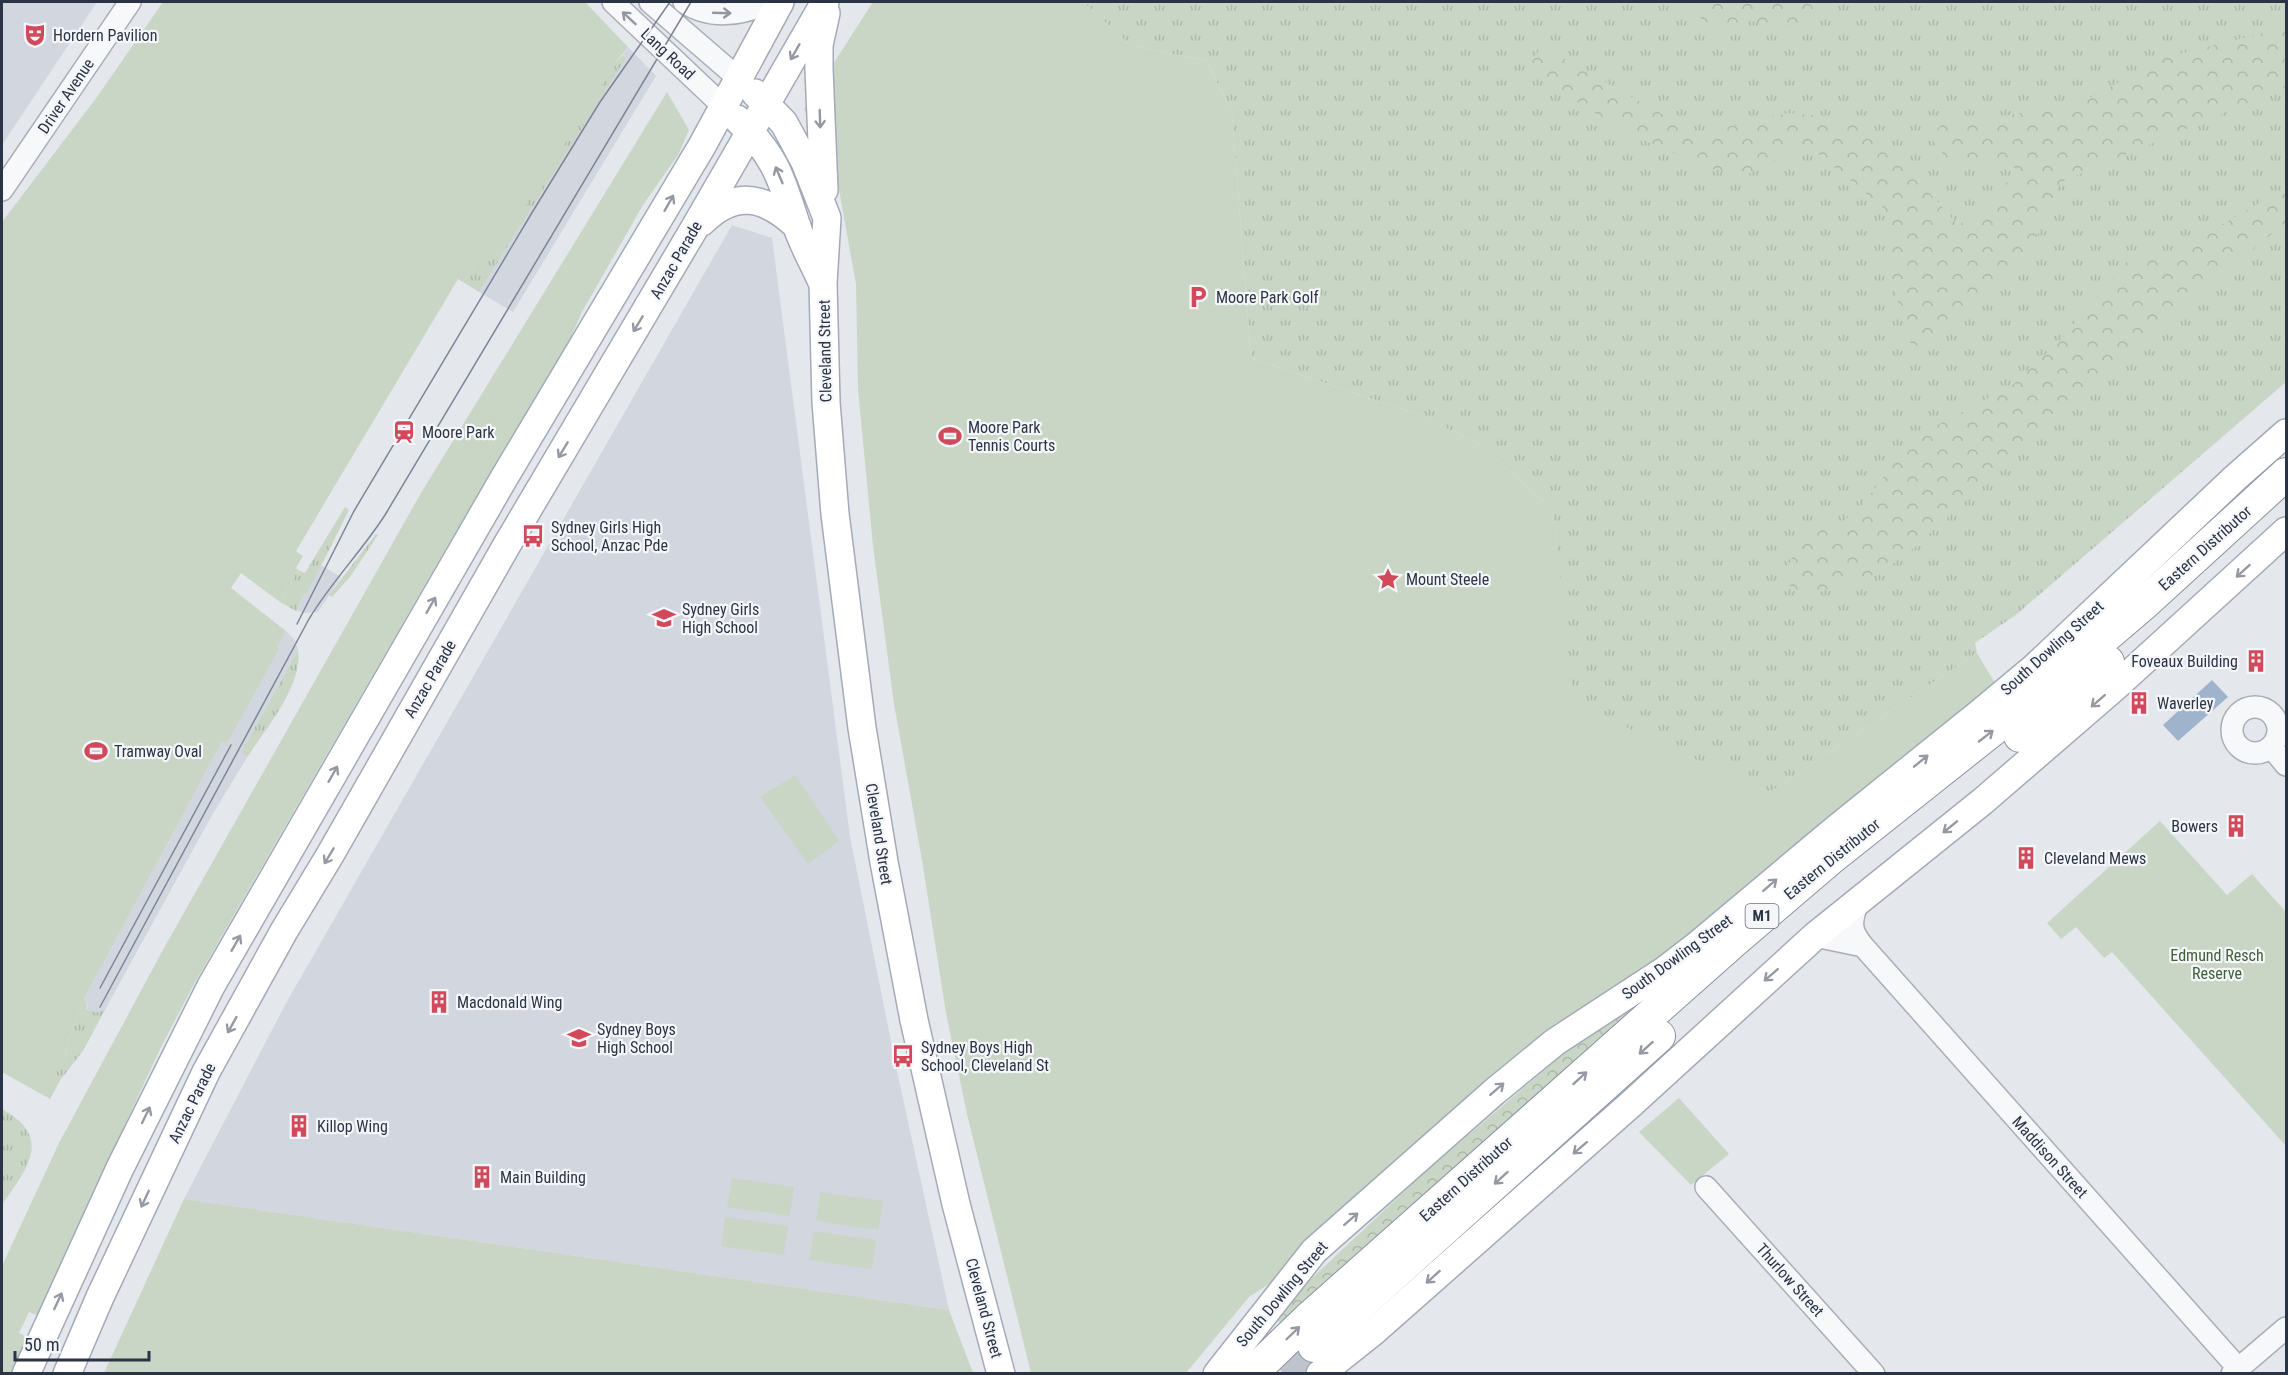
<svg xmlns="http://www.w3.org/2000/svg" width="2288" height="1375" viewBox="0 0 2288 1375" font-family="'Roboto Condensed',sans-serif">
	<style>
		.built { fill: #d2d6de }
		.grass { fill: url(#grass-tufts) }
		.forest { fill: url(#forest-crowns) }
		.park { fill: #c9d6c5 }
		.water { fill: #9fb4cc }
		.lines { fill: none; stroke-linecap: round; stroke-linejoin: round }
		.highway-tunnel { stroke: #bfc3cb; stroke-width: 32; stroke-dasharray: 32 16; stroke-linecap: butt }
		.minor-casing { stroke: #a9aeb7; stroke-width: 24 }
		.major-casing { stroke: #a3abb8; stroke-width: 30 }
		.highway-casing { stroke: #8b94a3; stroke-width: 34 }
		.minor { stroke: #f7f8fa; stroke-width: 21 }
		.major { stroke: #fff; stroke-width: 27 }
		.highway { stroke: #fff; stroke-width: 32 }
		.tram { stroke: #7d8696; stroke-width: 1.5 }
		.oneway { stroke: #9196a0 }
		.oneway2 { stroke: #959aa2 }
		.labels { text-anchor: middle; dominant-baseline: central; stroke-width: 4.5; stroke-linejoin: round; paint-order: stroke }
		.shield { fill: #f4f6f9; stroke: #676e7b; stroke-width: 1.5 }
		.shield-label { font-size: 15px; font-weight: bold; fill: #2b3445 }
		.poi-label { font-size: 16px; fill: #2b3445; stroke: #f4f6f9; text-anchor: start }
		.street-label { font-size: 16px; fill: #2b3445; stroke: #f4f6f9 }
		.park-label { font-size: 16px; fill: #3f6138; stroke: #f4f6f9 }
	</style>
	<defs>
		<pattern id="grass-tufts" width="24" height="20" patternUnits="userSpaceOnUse" patternTransform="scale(1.5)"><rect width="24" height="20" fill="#c9d6c5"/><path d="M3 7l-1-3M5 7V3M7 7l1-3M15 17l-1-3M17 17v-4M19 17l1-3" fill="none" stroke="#adb8ab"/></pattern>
		<pattern id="forest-crowns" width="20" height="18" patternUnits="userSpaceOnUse" patternTransform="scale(1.5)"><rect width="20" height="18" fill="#c9d6c5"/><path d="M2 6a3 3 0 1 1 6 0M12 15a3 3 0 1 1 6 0" fill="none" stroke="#adb8ab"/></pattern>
	</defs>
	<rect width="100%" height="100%" fill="#e4e7ec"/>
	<path class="built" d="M2,2H97L2,145Z
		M628,47L656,76L513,312L479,292L625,58L622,56Z
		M732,225L772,238L850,837L897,1071L949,1310L184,1199L285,1005Z
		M321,565L341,577L318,612L304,613L296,611L305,593L307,594Z
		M286,631L295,640L298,650L241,752L248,756L212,815L106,1008L102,1012L95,1013L88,1009L85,997L222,742L227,744L278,650L276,648Z"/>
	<path class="grass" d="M1083,2H2286V382L2017,614L1975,643L1977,653L1769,793L1572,703L1553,510L1479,444L1417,414L1251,358L1232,114L1207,61L1130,45Z
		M622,56L626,58L479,292L463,282L478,261L502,241L616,62Z
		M345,507L349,510L307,594L305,593L296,611L280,602L298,570L305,573Z
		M376,534L378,535L350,577L332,597L329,595Z
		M298,650C303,685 267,727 248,756L241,752Z
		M85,997L87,1009C95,1013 99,1014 106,1008L83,1051L61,1079L54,1075L65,1059L68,1041Z
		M2,1109C54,1138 27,1168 2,1205Z"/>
	<path class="forest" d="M1689,2H1834L1822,8L1800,27L1750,21L1710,31Z
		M2286,27V87L2061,182L2030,252L1940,334L1912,348L1891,280L1886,210L1806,144L1748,174L1711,169L1625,132L1526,70L1542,46L1697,134L1788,113L1852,119L1900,160L1958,225L1993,204L2016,168L1948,161L1931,138L1944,121L1974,122L2084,101L2164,58Z
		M2286,188V222L2084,392L1916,546L1882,572L1813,594L1792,590L1784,576L1805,526L1839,525L1864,503L1912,439L2014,384L2062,338L2133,254L2163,258Z
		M1659,989L1284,1326L1275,1319L1311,1279L1423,1174L1563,1054Z"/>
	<path class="park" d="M163,2H585L628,47L616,62L509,232L502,241L478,261L463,282L458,279L296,551L303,556L296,568L298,570L280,602L241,573L231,588L286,631L277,648L279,649L227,744L222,742L85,997L68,1041L65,1059L55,1075L61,1079L50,1099L2,1072V222L97,97Z
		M873,2H1083L1130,45L1207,61L1232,114L1251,358L1417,414L1479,444L1553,510L1573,703L1769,793L1977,653L1995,683L1657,961L1550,1027L1413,1149L1275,1280L1249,1297L1186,1373H1031L967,1114L946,1013L922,860L894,704L873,546L858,389L856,284L836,173L804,109Z
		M667,92L689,130L678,155L643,205L582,312L570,339L437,564L194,984L161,1047L37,1315L29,1312L19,1333L27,1337L11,1373H2V1266L59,1143L164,948L421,493Z
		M795,775L839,841L808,864L760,797Z
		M2160,821L2227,895L2252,874L2286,912V1146L2112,952L2104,958L2076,927L2061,939L2047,923Z
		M1679,1098L1729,1154L1691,1185L1639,1132Z
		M732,1178L794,1187L790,1216L727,1207Z
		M820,1192L883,1201L878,1230L816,1221Z
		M184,1199L949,1310L973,1373H104Z
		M725,1217L788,1226L784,1255L721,1246Z
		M814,1231L876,1240L872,1269L809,1260Z"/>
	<path class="water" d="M2212,680L2228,697L2178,741L2163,725Z"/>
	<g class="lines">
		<path class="highway-tunnel" d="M1284,1374L1314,1346"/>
		<g class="minor-casing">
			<path id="minor" d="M613,2L723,106
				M650,2L738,78
				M684,2C709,19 742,16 768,2
				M2,190L130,2
				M2232 730a23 23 0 1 1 46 0a23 23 0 1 1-46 0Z
				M2271,747L2286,765
				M1858,901C1851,922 1849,929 1863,946L2238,1368
				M1815,936L1863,946
				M1706,1187L1874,1374
				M2232,1374L2286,1328"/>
		</g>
		<g class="major-casing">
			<path id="major" d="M755,93L784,123L805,162L827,218L823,283L826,402L835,514L862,728L884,862L914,1020L956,1204L1001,1374
				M737,119C775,155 781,177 796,224C802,243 813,262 821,280
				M824,190L819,69V45L826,13
				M702,222C735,189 765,196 797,226
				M26,1374L120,1168L211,986L504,478L702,146L780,2
				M67,1374L100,1297L206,1072L284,931L330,855L508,543L694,229L825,2
				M1217,1374L1314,1251L1494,1092L1555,1042L1665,970L1695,947L1837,828L1980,713L2035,667L2235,478L2286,433
				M1320,1374L1373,1332L1631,1104L1815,936L1983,801L2115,687L2286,531"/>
		</g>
		<g class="highway-casing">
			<path id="highway" d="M2020,736L2064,702L2108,662
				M1314,1346L1659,1036
				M1251,1374L1308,1319L1734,941L1830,859L2044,689L2147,601L2286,474"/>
		</g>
		<use href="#minor" class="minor"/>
		<use href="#major" class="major"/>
		<use href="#highway" class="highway"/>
		<path class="tram" d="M297,624L354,511L533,211L600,102L670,2
			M100,988L231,745
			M100,1007L309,619C331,582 362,551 385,515L691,2"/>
	</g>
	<defs><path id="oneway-shaft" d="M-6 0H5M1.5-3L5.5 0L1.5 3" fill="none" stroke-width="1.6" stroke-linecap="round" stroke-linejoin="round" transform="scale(1.5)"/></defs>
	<g class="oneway">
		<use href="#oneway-shaft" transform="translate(722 13) rotate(2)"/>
		<use href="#oneway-shaft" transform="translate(629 18) rotate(-137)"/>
	</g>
	<g class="oneway2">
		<use href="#oneway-shaft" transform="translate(795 52) rotate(120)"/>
		<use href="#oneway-shaft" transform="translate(820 119) rotate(88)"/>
		<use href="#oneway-shaft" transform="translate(779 175) rotate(-113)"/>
		<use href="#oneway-shaft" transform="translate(669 203) rotate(-60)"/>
		<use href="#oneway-shaft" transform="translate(638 324) rotate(121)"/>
		<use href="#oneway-shaft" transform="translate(563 450) rotate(121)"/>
		<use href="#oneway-shaft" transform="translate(2243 571) rotate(138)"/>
		<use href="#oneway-shaft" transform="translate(431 605) rotate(-60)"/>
		<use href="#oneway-shaft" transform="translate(2098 701) rotate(139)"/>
		<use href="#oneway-shaft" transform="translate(1986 736) rotate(-38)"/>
		<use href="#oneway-shaft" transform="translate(1921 761) rotate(-39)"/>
		<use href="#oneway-shaft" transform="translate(333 774) rotate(-60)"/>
		<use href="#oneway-shaft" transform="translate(1950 827) rotate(141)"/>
		<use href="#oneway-shaft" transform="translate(329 856) rotate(121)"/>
		<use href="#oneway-shaft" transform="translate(1770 885) rotate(-41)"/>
		<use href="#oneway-shaft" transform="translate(236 943) rotate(-60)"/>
		<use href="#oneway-shaft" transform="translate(1771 975) rotate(139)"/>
		<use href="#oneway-shaft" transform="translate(232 1025) rotate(119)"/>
		<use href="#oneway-shaft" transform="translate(1646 1048) rotate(138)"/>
		<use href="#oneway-shaft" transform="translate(1580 1078) rotate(-42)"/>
		<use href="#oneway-shaft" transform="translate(1497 1089) rotate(-41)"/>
		<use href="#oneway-shaft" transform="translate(146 1115) rotate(-64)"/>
		<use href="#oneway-shaft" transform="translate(1580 1148) rotate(139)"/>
		<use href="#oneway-shaft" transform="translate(1501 1178) rotate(138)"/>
		<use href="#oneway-shaft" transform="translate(145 1199) rotate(115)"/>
		<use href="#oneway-shaft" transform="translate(1351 1219) rotate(-41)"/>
		<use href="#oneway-shaft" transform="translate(1433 1277) rotate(138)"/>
		<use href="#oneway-shaft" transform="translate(58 1301) rotate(-65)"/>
		<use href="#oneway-shaft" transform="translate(1293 1333) rotate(-44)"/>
	</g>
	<defs>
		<g id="theatre-bare" transform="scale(1.8)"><path d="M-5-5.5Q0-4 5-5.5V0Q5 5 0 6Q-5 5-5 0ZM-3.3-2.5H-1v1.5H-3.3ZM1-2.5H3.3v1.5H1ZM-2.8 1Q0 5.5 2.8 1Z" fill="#d1495b" stroke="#f4f6f9" stroke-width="2.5" paint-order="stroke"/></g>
		<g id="parking-bare" transform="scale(1.8)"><path d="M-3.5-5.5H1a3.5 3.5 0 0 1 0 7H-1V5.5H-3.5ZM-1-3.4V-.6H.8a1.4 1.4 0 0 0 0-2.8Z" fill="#d1495b" stroke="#f4f6f9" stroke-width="2.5" paint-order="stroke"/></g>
		<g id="station-bare" transform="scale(1.8)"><path d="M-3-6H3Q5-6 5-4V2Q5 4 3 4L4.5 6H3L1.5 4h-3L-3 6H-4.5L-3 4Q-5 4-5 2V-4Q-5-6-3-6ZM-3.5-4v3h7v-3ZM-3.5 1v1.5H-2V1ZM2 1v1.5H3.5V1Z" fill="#d1495b" stroke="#f4f6f9" stroke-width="2.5" paint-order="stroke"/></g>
		<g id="stadium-bare" transform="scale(1.8)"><path d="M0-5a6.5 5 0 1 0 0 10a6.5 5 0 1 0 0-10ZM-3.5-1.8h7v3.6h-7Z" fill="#d1495b" stroke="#f4f6f9" stroke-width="2.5" paint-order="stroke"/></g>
		<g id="bus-bare" transform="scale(1.8)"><path d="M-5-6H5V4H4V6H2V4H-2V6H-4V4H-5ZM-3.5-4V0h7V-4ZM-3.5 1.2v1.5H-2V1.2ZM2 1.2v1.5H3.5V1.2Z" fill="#d1495b" stroke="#f4f6f9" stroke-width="2.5" paint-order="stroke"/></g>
		<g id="sight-bare" transform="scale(1.8)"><path d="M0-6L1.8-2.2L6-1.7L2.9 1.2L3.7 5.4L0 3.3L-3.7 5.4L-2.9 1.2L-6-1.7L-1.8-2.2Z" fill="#d1495b" stroke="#f4f6f9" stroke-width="2.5" paint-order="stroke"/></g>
		<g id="school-bare" transform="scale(1.8)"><path d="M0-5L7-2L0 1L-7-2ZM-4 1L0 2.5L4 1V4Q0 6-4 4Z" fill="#d1495b" stroke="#f4f6f9" stroke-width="2.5" paint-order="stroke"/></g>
		<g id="building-bare" transform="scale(1.8)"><path d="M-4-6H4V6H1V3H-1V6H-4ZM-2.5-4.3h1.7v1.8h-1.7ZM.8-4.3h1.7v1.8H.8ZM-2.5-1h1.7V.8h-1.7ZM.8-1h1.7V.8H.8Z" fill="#d1495b" stroke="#f4f6f9" stroke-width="2.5" paint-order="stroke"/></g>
	</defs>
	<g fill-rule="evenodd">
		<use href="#theatre-bare" x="35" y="35"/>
		<use href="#parking-bare" x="1198" y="297"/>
		<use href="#station-bare" x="404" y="432"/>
		<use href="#stadium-bare" x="950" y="436"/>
		<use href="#bus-bare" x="533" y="536"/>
		<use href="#sight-bare" x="1388" y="579"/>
		<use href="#school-bare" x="664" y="618"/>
		<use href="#building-bare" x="2256" y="661"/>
		<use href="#building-bare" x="2139" y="703"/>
		<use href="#stadium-bare" x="96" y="751"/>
		<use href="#building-bare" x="2236" y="826"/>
		<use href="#building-bare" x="2026" y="858"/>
		<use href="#building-bare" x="439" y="1002"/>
		<use href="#school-bare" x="579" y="1038"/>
		<use href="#bus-bare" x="903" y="1056"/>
		<use href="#building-bare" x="299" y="1126"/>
		<use href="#building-bare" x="482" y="1177"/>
	</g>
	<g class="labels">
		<rect class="shield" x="1745.5" y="904" width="33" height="24" rx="4.5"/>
		<g class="shield-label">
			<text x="1762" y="916">M1</text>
		</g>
		<g class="poi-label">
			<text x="53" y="35">Hordern Pavilion</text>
			<text x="1216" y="297">Moore Park Golf</text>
			<text x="968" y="427">Moore Park<tspan x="968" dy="18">Tennis Courts</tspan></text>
			<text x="422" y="432">Moore Park</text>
			<text x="551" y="527">Sydney Girls High<tspan x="551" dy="18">School, Anzac Pde</tspan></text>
			<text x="1406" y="579">Mount Steele</text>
			<text x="682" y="609">Sydney Girls<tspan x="682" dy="18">High School</tspan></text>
			<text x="2238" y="661" text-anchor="end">Foveaux Building</text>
			<text x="2157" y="703">Waverley</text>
			<text x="114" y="751">Tramway Oval</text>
			<text x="2218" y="826" text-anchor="end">Bowers</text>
			<text x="2044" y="858">Cleveland Mews</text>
			<text x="457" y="1002">Macdonald Wing</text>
			<text x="597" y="1029">Sydney Boys<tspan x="597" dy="18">High School</tspan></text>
			<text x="921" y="1047">Sydney Boys High<tspan x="921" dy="18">School, Cleveland St</tspan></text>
			<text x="317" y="1126">Killop Wing</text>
			<text x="500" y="1177">Main Building</text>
		</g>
		<g class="street-label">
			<text transform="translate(668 54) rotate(43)">Lang Road</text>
			<text transform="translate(66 96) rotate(-56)">Driver Avenue</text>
			<text transform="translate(676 260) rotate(-60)">Anzac Parade</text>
			<text transform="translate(825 351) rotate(-91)">Cleveland Street</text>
			<text transform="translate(2205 548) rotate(-42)">Eastern Distributor</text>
			<text transform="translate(2052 648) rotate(-42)">South Dowling Street</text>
			<text transform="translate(430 679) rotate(-60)">Anzac Parade</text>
			<text transform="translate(879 834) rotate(81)">Cleveland Street</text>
			<text transform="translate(1832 859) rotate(-39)">Eastern Distributor</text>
			<text transform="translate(1677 957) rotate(-36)">South Dowling Street</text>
			<text transform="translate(192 1103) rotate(-64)">Anzac Parade</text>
			<text transform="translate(2050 1157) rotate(48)">Maddison Street</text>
			<text transform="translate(1466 1179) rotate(-42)">Eastern Distributor</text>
			<text transform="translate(1790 1280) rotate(48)">Thurlow Street</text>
			<text transform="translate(1282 1294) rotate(-50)">South Dowling Street</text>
			<text transform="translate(984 1308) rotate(75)">Cleveland Street</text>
		</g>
		<g class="park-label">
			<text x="2217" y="955">Edmund Resch<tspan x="2217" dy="18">Reserve</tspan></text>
		</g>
	</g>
	<rect width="2288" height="1375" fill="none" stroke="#2b3445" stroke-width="6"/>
	<path d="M15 1351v9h134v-9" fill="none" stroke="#2b3445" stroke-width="3"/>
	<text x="24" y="1351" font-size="18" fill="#2b3445" stroke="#f4f6f9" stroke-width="4.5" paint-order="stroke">50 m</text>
</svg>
